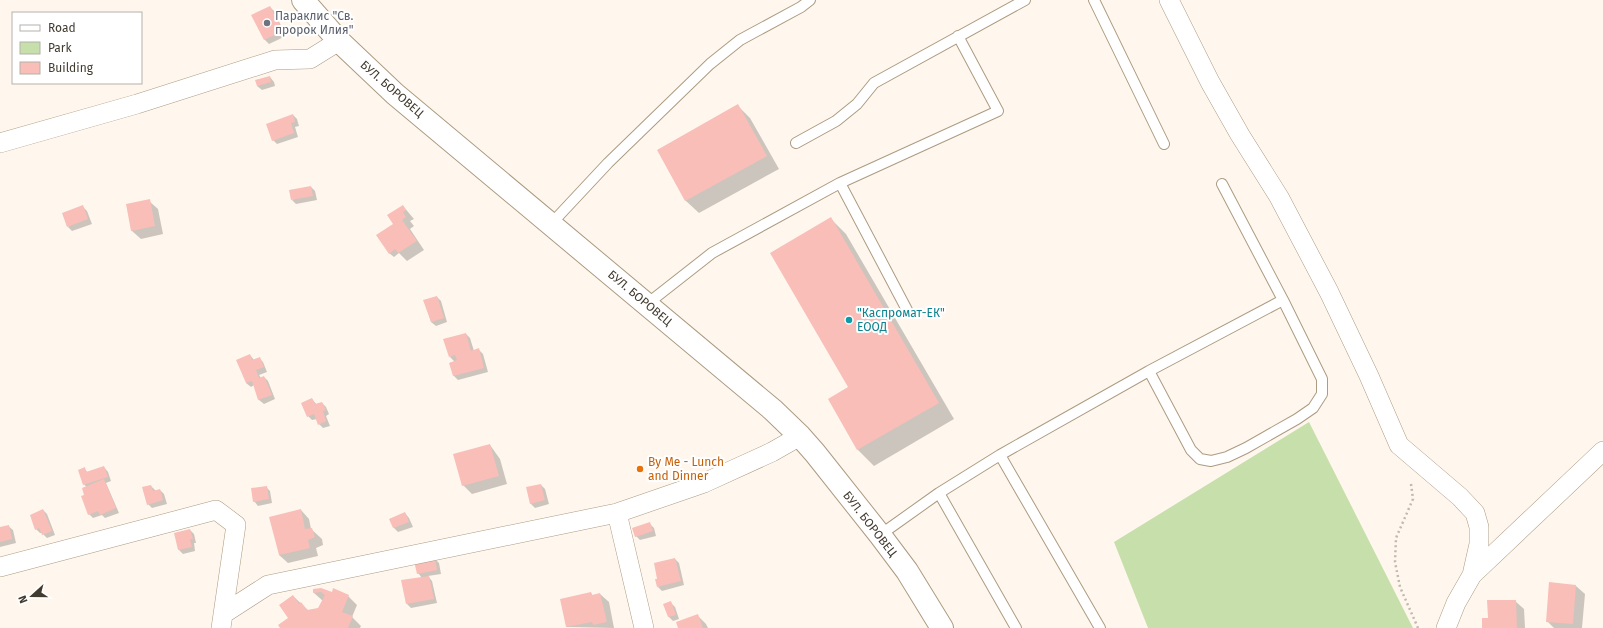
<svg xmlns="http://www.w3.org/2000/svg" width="1603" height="628" viewBox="0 0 1603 628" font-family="'Fira Sans',sans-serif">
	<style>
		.green { fill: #c6dfab }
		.shadow { fill: #0003 }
		.building { fill: #f9beb7 }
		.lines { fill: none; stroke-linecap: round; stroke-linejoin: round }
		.service-casing { stroke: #ad9b82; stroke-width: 12 }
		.minor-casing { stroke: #ad9b82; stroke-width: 20 }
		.tertiary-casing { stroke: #ad9b82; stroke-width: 24 }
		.path { stroke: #c1b9af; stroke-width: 2.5; stroke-dasharray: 2 3; stroke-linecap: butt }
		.service { stroke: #fff; stroke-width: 10 }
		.minor { stroke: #fff; stroke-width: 19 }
		.tertiary { stroke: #fff; stroke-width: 22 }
		.worship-dot { fill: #6b7280; stroke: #fff; stroke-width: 1.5 }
		.culture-dot { fill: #0f9aa8; stroke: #fff; stroke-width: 1.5 }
		.food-dot { fill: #e8710a; stroke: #fff; stroke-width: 1.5 }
		.labels { text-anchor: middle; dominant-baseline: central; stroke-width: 4; stroke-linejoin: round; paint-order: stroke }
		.worship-label { font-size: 12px; fill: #5b616d; stroke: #fff; text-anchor: start }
		.street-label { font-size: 12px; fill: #423b30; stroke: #fff }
		.culture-label { font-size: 12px; fill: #0d838f; stroke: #fff; text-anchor: start }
		.food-label { font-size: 12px; fill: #c56008; stroke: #fff; text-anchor: start }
	</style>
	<rect width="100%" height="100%" fill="#fff7ed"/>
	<path class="green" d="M1309,422L1413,628H1148L1114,542Z"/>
	<path class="shadow" d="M270,7L274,11L286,36L269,44L265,40L253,15Z
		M270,77L274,82L275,86L262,90L257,86Z
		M738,106L750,118L779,169L699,213L686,201L658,150Z
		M293,115L297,119L299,126L295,127L298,137L277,144L273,140Z
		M311,187L315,191L317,200L296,204L292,200Z
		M149,201L158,209L163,234L141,239L132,231L127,205Z
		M403,206L414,219L410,221L414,226L410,229L424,250L407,261L399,253L394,257L389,253L395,224Z
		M83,207L87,211L92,224L72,231L68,227Z
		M831,219L846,234L954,419L874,466L858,450L829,399L849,387Z
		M437,297L441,301L447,322L436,326L431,322L425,301Z
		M466,334L470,338L474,351L479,350L483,354L488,372L458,380L454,376L450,363L455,362L450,357Z
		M250,355L254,360L259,358L263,362L267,372L259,375L261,378L264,377L268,381L275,399L264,404L259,400L254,385L251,387L246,383Z
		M312,399L317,405L322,403L326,407L329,414L326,416L330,426L323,428L319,424L317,419L312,420L308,416Z
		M490,445L500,459L507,484L472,494L463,485Z
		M104,467L108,472L111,481L106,483L119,513L105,518L102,515L93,518L89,514L86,496L87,488L84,484V468L88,473Z
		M541,485L545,489L549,504L535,508L531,504L527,488Z
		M151,486L156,491L160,490L164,494L167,504L152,508L148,504Z
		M266,487L270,491L272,503L258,506L254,501Z
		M43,510L47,514L55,535L47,538L42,533H40L36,529Z
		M301,510L309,519L311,529L322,539L323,545L316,548L318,556L288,563L279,555Z
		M405,513L409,518L413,527L398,532L394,528L390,519Z
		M649,523L654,528L656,536L640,540L636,536Z
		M8,526L13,530L16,543L0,547V528Z
		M190,530L194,534L196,543H194L195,551L183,554L179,550Z
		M434,558L439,563L441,574L428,576L432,581L437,603L411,608L407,604L422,578L418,573Z
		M675,559L679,563L684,585L662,591L658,587Z
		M1576,586L1585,594L1582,628H1554L1547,621Z
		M314,590L348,596L357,605L352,617L361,626L360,628H282L289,618L293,596L309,611L318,609L323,601L314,593Z
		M591,593L593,596L600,594L609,602L614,628L567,627L561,600Z
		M1515,601L1524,609L1525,628H1483L1489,619Z
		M670,602L675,607L679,619L673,621L669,617L665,605Z
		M698,616L706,624L708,628H679Z"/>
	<path class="building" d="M270,6L283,31L264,40L251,15Z
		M270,76L271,82L257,86L255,80Z
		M738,104L767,156L685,201L657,150Z
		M293,114L295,122L291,123L294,133L272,141L266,124Z
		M311,186L313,196L291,200L289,190Z
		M150,199L155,226L131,231L126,204Z
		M83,205L88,219L67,227L62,213Z
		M403,205L406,210L403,212L406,217L402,220L417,241L398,253L395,249L389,254L376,235L393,224L387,215Z
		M831,217L939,403L857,450L828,399L848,387L770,253Z
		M437,296L444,318L431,322L423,300Z
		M466,333L471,351L479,348L484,368L453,376L449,363L457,360L455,355L449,357L443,339Z
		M250,354L252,360L260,357L264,367L256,370L259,378L264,376L272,395L258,400L252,381L246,383L236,360Z
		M312,398L315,404L322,402L326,410L323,411L326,421L318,425L314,414L307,417L301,403Z
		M490,444L499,476L462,486L453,454Z
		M104,466L108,477L83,485L78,470L85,467L86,472Z
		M104,479L116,508L100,515L98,511L88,515L81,496L84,495L82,488Z
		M541,484L545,500L530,504L526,487Z
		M151,485L153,491L160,489L163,500L147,505L142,487Z
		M267,486L269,499L253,502L251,488Z
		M43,509L52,531L42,535L39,528L35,530L30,515Z
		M301,509L305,529L312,528L315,537L308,540L310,548L279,555L269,517Z
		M405,512L409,522L393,528L389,519Z
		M650,522L653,531L635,537L632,528Z
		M9,525L12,539L0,542V527Z
		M190,529L193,539H190L192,547L178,550L174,533Z
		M435,557L437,570L417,574L414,561Z
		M675,558L681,581L657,587L655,579H657L654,563Z
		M429,576L434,599L406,604L401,580Z
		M1549,582L1576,585L1573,624L1546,622Z
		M321,588L332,592L333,588L349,595L342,612L353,616L348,628H280L278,625L288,618L279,605L293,595L299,604L301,602L307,610L318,608L325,595L321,592L313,593V589Z
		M591,592L592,595L600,593L607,622L593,625L592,622L566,627L560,599Z
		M1487,600H1516L1517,628H1482V618H1488Z
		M671,601L676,615L668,617L663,604Z
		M698,614L703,628H678L676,622Z"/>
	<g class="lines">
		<g class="service-casing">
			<path id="service" d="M1094,0L1164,144
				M796,143L836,121L857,104L874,83L1025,0
				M840,183L907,310
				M551,224L608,163L710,64L740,40L801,7L810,0
				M647,304L712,253L840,183L998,111L958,36
				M1149,371L1191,450L1200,459L1211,461L1227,457L1246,448L1297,419L1313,408L1322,394V379L1283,300L1222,184
				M1000,455L1100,628
				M939,493L1016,628
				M880,535L939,493L1000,455L1149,371L1283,300"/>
		</g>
		<g class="minor-casing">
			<path id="minor" d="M1169,0L1210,82L1240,135L1279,197L1329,292L1369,376L1399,445L1460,497L1475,513L1479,527V544L1472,575L1456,603L1446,628
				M0,143L137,104L275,60L310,59L339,41
				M617,513L644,628
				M0,567L216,510L236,525L221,628
				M1472,575L1603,451
				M223,614L268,585L617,513L704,483L772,452L800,436"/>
		</g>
		<g class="tertiary-casing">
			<path id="tertiary" d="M303,0L339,41L395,94L773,410L800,436L815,453L880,535L907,571L942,628"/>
		</g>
		<path class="path" d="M1411,484L1413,499L1396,538L1395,562L1400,587L1418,628"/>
		<use href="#service" class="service"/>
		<use href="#minor" class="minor"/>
		<use href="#tertiary" class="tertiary"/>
	</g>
	<circle class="worship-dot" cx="267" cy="23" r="4"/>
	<circle class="culture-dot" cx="849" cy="320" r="4"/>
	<circle class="food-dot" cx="640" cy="469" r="4"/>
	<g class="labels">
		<g class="worship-label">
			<text x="275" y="16">Параклис "Св.<tspan x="275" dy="14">пророк Илия"</tspan></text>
		</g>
		<g class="street-label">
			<text transform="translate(392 89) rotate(41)">БУЛ. БОРОВЕЦ</text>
			<text transform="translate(640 298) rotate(40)">БУЛ. БОРОВЕЦ</text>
			<text transform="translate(870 524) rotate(52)">БУЛ. БОРОВЕЦ</text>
		</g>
		<g class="culture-label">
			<text x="857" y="313">"Каспромат-ЕК"<tspan x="857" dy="14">ЕООД</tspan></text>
		</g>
		<g class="food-label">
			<text x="648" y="462">By Me - Lunch<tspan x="648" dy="14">and Dinner</tspan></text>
		</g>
	</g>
	<rect x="12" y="12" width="130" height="72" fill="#ffffff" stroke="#b3b1ac"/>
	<rect x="20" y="25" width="20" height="6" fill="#ffffff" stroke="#b3b1ac"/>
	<text x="48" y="32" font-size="12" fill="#423b30">Road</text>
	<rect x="20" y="42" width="20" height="12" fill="#c6dfab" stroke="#b3b1ac"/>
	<text x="48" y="52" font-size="12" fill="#423b30">Park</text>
	<rect x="20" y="62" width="20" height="12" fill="#f9beb7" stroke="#b3b1ac"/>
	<text x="48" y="72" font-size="12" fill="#423b30">Building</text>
	<g transform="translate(32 596) rotate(249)" stroke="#ffffff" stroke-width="3" paint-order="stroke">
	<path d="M0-3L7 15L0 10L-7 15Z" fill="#423b30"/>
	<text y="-6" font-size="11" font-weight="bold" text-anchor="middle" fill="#423b30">N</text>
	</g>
</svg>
